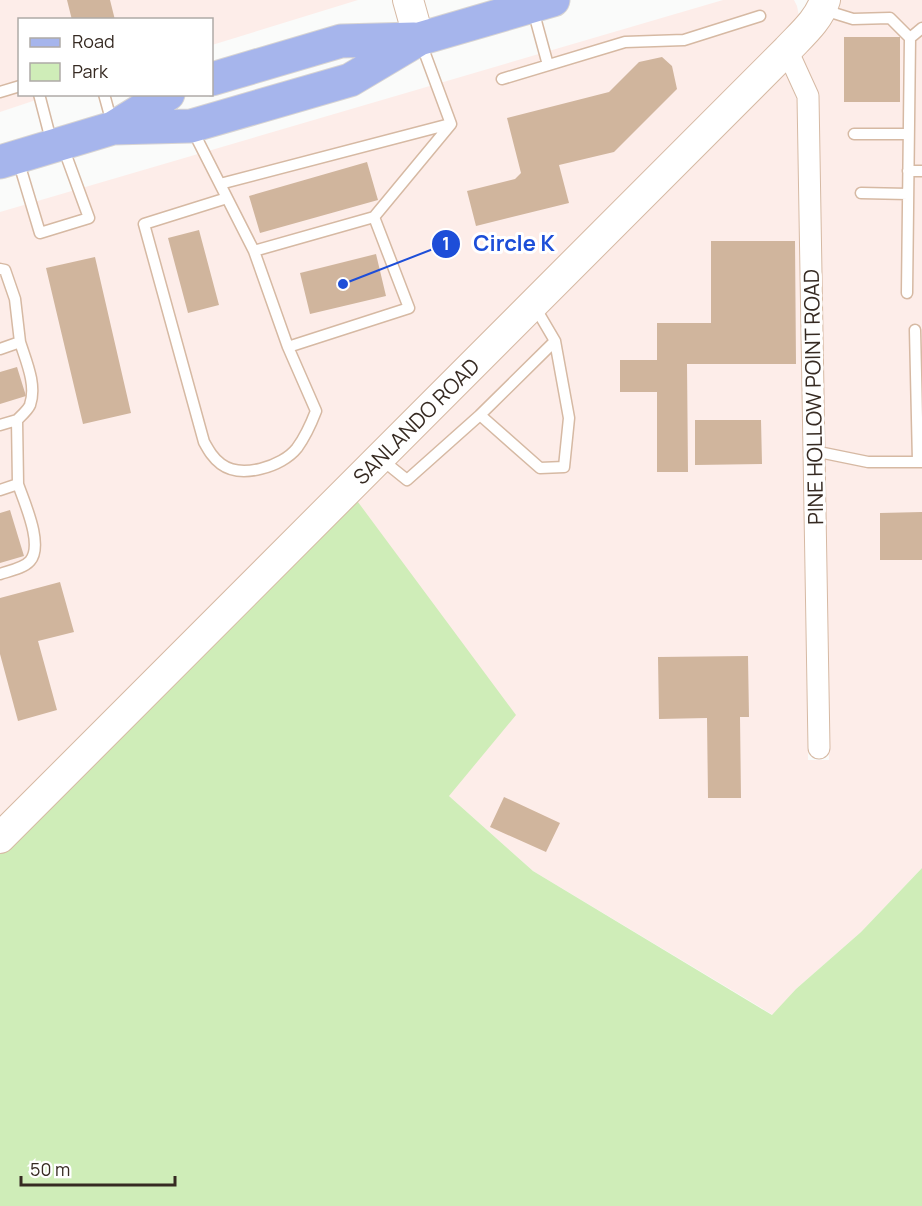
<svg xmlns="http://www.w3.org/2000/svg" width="922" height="1206" viewBox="0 0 922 1206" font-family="Manrope,sans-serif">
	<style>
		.commercial { fill: #fdede9 }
		.green { fill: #cfedb8 }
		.building { fill: #d0b59d }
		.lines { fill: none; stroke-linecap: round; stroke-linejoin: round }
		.lane-casing { stroke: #d6b9a3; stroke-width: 13 }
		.street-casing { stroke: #d6b9a3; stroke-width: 23 }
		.secondary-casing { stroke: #d6b9a3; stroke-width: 32 }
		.primary-casing { stroke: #d7d4d3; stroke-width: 35 }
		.lane { stroke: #fff; stroke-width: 10 }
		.street { stroke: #fff; stroke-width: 21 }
		.secondary { stroke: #fff; stroke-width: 30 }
		.primary { stroke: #a6b5ec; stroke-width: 33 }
		.labels { text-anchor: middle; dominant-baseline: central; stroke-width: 6; stroke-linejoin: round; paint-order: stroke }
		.street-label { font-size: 21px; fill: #362a22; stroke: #fff }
		.leader { fill: none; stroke: #1d4ed8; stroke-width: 2 }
		.callout-dot { fill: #1d4ed8; stroke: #fff; stroke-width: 2 }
		.mark-label { font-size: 18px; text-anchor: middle; font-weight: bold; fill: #fff }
		.callout-label { font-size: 22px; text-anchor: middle; font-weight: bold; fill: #1d4ed8; stroke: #fff; stroke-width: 6; stroke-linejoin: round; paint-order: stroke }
	</style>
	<rect width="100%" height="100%" fill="#fafbfa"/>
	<path class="commercial" d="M0,0H358L212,45V20H20V94L51,95L0,112Z
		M723,0H794L797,6L800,21L0,822V212Z
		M836,0H922V868L861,932L796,989L773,1015L533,871L449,796L355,498L784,69L797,100L808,760H829L818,96L800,53L816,36L824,34L823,27Z"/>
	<path class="green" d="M355,498L516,715L449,796L533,871L772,1015L796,989L861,932L922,868V1206H0V854Z"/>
	<path class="building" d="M67,0H110L115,20H72Z
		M844,37H900V102H844Z
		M662,57L672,66L677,89L614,152L559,165L569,203L476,226L467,191L515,179L521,173L507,118L609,92L639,62Z
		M367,162L378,200L260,233L249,196Z
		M199,230L219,305L188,313L168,238Z
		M711,241H795L796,364H687L688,472H657V392H620V360H657V323H711Z
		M376,254L386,296L310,314L300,273Z
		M95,257L131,413L83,424L46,268Z
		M17,367L26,396L0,404V372Z
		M695,420H761L762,464L695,465Z
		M10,510L24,556L0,563V513Z
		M922,512V560H880V513Z
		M60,582L74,632L38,641L57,710L18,721L0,654V598Z
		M748,656L749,717H740L741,798H708L707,718L659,719L658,657Z
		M504,797L560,823L546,852L490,827Z"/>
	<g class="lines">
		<g class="lane-casing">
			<path id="lane" d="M533,10L548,65
				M824,10L853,19L890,18L910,38L907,293
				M910,38L922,28
				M421,43L451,124
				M502,79L625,42L684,40L760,16
				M0,92L20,86
				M39,94L52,144
				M104,94L112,123
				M192,129L254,251L374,217L451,124
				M854,134H908
				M18,160L40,233L89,218L63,147
				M908,171H922
				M220,184L450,124
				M861,193L908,194
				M227,198L144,224L204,442C209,451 213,458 221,464C241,479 282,467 297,448C305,437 311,424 316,411L288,347L409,308L374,217
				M254,251L288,347
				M0,269L5,270L15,299L20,342L0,349
				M915,330L918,462
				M480,415L555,341
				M17,420C21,416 28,410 30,405C37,385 26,361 20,342
				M0,425L17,420L18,484L0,490
				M814,451L868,462H922
				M381,459L407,480L480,415L540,468L564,467L569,418L555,341L535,307
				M0,574C9,571 24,568 30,561C44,545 24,502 18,484"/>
		</g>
		<g class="street-casing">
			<path id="street" d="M787,50L808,96L819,748"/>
		</g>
		<g class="secondary-casing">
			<path id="secondary" d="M408,0L419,39
				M0,838L787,50C801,35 819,20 825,0"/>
		</g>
		<g class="primary-casing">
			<path id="primary" d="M212,79L341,41L414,39
				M113,128L191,126L350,80L419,39L553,0
				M0,162L113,128L168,94"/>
		</g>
		<use href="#lane" class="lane"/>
		<use href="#street" class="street"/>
		<use href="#secondary" class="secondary"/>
		<use href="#primary" class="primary"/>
	</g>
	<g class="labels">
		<g class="street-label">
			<text transform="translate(813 397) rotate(-91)">PINE HOLLOW POINT ROAD</text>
			<text transform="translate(416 421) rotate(-45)">SANLANDO ROAD</text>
		</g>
	</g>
	<path class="leader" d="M343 284L446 244"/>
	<g class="callout-dot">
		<circle cx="343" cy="284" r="6"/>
		<circle cx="446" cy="244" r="15"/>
	</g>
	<g class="mark-label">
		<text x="446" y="250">1</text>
	</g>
	<g class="callout-label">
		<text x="514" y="251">Circle K</text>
	</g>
	<rect x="18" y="18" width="195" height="78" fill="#ffffff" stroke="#afaaa7" stroke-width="1.5"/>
	<rect x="30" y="38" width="30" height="9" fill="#a6b5ec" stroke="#afaaa7" stroke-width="1.5"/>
	<text x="72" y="48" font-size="18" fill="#362a22">Road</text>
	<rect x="30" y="63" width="30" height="18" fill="#cfedb8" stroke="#afaaa7" stroke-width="1.5"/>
	<text x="72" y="78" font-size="18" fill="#362a22">Park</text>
	<path d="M21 1176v9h154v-9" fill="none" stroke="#362a22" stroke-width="3"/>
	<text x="30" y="1176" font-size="18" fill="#362a22" stroke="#ffffff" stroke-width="4.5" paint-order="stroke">50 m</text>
</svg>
